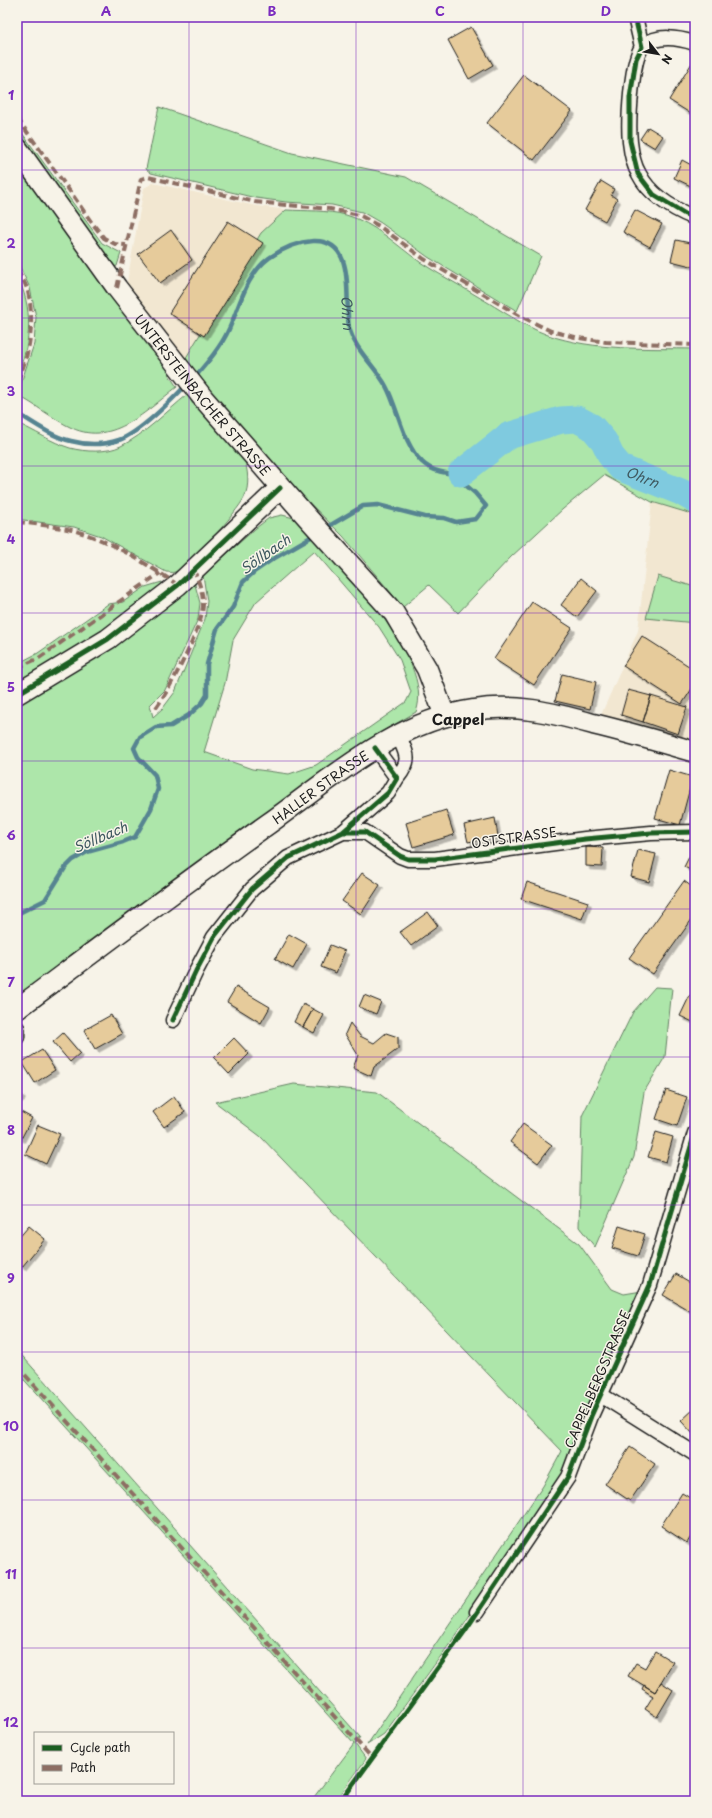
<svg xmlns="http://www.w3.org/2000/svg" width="712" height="1818" viewBox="0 0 712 1818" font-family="'Playpen Sans',sans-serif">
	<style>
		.built { fill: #f2e7d1 }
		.green { fill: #ade6aa; stroke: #648163; fill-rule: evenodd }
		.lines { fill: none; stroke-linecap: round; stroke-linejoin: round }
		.stream { stroke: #578491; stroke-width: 4.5 }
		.river { stroke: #7fcadf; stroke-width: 27 }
		.building { fill: #e6cb9b; stroke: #1c1c1c; filter: url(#shadow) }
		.street-casing { stroke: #1c1c1c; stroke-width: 17 }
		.secondary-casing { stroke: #1c1c1c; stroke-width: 23 }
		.street { stroke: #f7f3e8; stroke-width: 14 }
		.secondary { stroke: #f7f3e8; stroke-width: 20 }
		.quiet { stroke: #8d6e63; stroke-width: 4; stroke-dasharray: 8 4; stroke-linecap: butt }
		.cycleway-casing { stroke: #f7f3e8; stroke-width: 8 }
		.cycleway { stroke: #1b5e20; stroke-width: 5 }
		.grid { fill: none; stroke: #7b2cbf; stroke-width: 1; stroke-opacity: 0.55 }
		.labels { text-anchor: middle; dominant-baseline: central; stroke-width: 3; stroke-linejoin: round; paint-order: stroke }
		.street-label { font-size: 13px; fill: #1c1c1c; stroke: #f7f3e8 }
		.water-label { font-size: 14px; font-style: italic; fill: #3f5960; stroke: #f7f3e8 }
		.quarter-label { font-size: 15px; font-weight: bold; fill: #1c1c1c; stroke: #f7f3e8 }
		.neatline { fill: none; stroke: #7b2cbf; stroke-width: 1.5 }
		.grid-label { font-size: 13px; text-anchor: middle; font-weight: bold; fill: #7b2cbf }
	</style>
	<defs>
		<filter id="shadow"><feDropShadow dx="3.5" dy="3.5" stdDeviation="0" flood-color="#0004"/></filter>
	</defs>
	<rect width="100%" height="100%" fill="#f7f3e8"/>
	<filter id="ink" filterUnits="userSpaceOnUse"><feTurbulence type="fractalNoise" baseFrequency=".025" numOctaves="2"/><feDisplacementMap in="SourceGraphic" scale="8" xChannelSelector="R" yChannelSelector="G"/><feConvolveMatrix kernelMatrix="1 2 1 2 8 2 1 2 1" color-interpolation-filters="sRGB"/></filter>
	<g filter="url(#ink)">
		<path class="built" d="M153,183L252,205L286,210L261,233L184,361L126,287L144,188Z
			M652,502L695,515V742L601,715L638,631Z"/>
		<path class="green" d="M159,107L292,153L406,177L541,256L517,311L428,257L381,223L362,212L332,205L286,202L256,198L151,173L146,169Z
			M17,126L102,243L121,253L117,266L112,268L17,135Z
			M17,160L173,372L169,375L177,387C148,409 113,447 72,428C53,419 36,405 17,395L34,344L36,317L30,288L17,261Z
			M286,210C306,211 327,210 346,215C375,223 396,245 420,262C438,274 458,284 477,296C500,309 523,326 548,335C595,351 646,348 695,349V515L652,502L604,475L563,509L511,557L458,613L429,585L403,607L343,536L284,478L184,361L261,233Z
			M17,276C33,307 32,343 17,374Z
			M187,395L193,404L197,401L244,458C248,471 250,485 244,498C237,512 190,566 175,572C172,573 169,572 166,572L101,536L74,527L17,519V423C35,431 51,442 70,448C85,452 107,453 121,446C144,435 167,411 187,395Z
			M282,515L294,518L304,528C338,563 436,660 416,712L366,741L17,999V701L194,581L200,603L198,619L165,690L150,705L153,717L163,708L175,692L205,619L207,601L203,575L256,528L269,518ZM314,551L379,627L400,660L411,692L406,702L316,765L289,774L252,769L204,752L225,683L233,640L256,602Z
			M658,576L695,587V623L646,618Z
			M162,582V587L105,632L17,685V664L38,653L108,604L123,602L145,587Z
			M655,987L672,988L665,1057L644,1092L634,1157L595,1247L579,1227L582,1116L633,1012Z
			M294,1084L377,1092L579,1244L612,1289L624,1294L642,1291L563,1475L462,1627L384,1734L367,1745L543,1486L562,1451L260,1136L215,1102Z
			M17,1350L360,1737L355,1744L366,1759L336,1801H311L354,1744L17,1372Z"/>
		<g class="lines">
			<g class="stream">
				<path id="s1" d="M194,378C207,363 221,347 229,329C240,305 246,275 269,258C282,249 297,242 313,241C358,239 344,300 349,327C354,349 375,366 386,386C398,408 403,444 422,462C431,471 448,475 461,473L462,482L475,493L486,506L476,519L456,522L444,518L425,517L378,505L363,506L324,529"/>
				<path d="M17,413C33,423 53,437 71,441C86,445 104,445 119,440C139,433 172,400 187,384"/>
				<path d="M17,914L45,900L65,868L73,860L87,852L123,842L135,837L151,809L158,789L155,775L138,757L134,748L140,737L156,727L171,726L189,715L202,703L207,695V664L217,629L233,607L243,582L254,572L273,559L316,534"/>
			</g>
			<path class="river" id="s2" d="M461,473L508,436L561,420L577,419L592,427L604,441L611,456L621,468L681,492L695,500"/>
		</g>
		<path class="building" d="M471,27L493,65L469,79L448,40Z
			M695,58V112L693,115L669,100Z
			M524,75L572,111L534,160L487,123Z
			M648,127L663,136L655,148L640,139Z
			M682,160L695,167V188L674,178Z
			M601,181L614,189L611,195L617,199L605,221L585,210Z
			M635,210L662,224L650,247L623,232Z
			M228,221L263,243L204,336L169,313Z
			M171,230L192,260L160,283L138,254Z
			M676,240L695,244V267L671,261Z
			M581,578L597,591L577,617L561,605Z
			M532,602L572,628L534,685L494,659Z
			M642,636L695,670V684L682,704L623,666Z
			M562,674L596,682L590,709L555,701Z
			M628,690L651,696L643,722L621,715Z
			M651,696L687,707L678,734L643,722Z
			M669,770L693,777L680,825L655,818Z
			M446,810L454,835L413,847L406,823Z
			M495,818L498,836L468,842L464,825Z
			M695,845V872L684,867Z
			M586,847L603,848L602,867L586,866Z
			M638,850L656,854L649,882L631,877Z
			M362,873L380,885L361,914L342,901Z
			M684,881L695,889V915L653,974L629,958Z
			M527,882L588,902L582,919L521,899Z
			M428,912L438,926L411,946L400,932Z
			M289,934L307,944L293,969L275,959Z
			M330,945L345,951L336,973L321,967Z
			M236,987L270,1007L261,1023L227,1002Z
			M364,995L381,1002L376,1014L359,1007Z
			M690,995L695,997V1023L680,1016Z
			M303,1004L313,1009L303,1027L294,1022Z
			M313,1009L324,1015L314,1033L303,1027Z
			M111,1015L122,1034L95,1049L84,1030Z
			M350,1023L360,1036L374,1043L386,1033L398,1037V1049L374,1067L371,1076L353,1068L358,1055L345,1034Z
			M63,1033L80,1053L70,1062L53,1042Z
			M234,1038L249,1054L229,1074L214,1058Z
			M42,1050L55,1070L35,1083L22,1062Z
			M17,1089L22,1096L17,1100Z
			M666,1090L687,1097L677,1126L656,1119Z
			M174,1096L185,1112L164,1127L153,1112Z
			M21,1112L32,1118L21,1139L17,1136V1119Z
			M523,1124L552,1145L538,1163L510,1142Z
			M38,1125L60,1134L46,1164L25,1154Z
			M656,1132L673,1137L666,1162L648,1157Z
			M29,1226L45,1239L22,1267L17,1263V1240Z
			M619,1226L645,1234L638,1256L612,1248Z
			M676,1274L695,1285V1314L663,1295Z
			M695,1408V1436L681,1421Z
			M630,1447L655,1464L630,1501L605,1484Z
			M682,1493L695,1501V1530L687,1543L661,1526Z
			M655,1651L673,1662L655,1692L628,1676L636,1663L645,1668Z
			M661,1682L673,1690L657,1717L645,1709L653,1696L642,1689L644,1685L655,1692Z"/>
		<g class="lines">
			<g class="street-casing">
				<path id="street" d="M635,17L642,47
					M695,43C678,38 658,34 643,46C631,57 628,124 630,142C631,151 634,166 639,174C650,196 673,209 695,218
					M397,778C412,759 407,755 398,735
					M343,832H365L400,856L408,859H435L585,839L651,833L695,832
					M173,1020L196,971L214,937L252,889L288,858L343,832L388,793L397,778L375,748
					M17,1028V1037
					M601,1395L695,1454
					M477,1612L568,1477L591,1416L650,1285L695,1133"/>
			</g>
			<g class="secondary-casing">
				<g id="secondary">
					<path id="s3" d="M17,148L117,288L203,398L307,517L394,613L427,669L445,716"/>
					<path d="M17,694L108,639L178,585L280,488"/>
					<path id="s4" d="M17,1009C100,947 183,884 268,824C331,779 395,721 474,710C515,703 554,713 593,724C627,732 661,742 695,752"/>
				</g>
			</g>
			<use href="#street" class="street"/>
			<use href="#secondary" class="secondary"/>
			<path class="quiet" d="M17,118L74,197L92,223L104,238L115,244L126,245
				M17,270C21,277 26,284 28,292C35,322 30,354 17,382
				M117,288L141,179L148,177L255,202L330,209L359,215L379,226L424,259L520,316L551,331L579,338L606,342L695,345
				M17,522C35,524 54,526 72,530C110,540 145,563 178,585
				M17,668L39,658L160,573
				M156,708C170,689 204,625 203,603C203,592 198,580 194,570
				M17,1366L372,1758"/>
			<g class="cycleway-casing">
				<path id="cycleway" d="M635,17L642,47L636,59L630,98V141L638,174L654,195L685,214L695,218
					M17,694L108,639L178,585L280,488
					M343,832H365L400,856L408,859H435L585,839L651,833L695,832
					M173,1020L196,971L214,937L252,889L288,858L343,832L388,793L397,778L375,748
					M341,1801L464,1632L568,1477L591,1416L650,1285L695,1133"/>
			</g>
			<use href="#cycleway" class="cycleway"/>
		</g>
	</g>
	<path class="grid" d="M189,17V1801M356,17V1801M523,17V1801M17,170H695M17,318H695M17,466H695M17,613H695M17,761H695M17,909H695M17,1057H695M17,1205H695M17,1352H695M17,1500H695M17,1648H695"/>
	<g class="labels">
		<g class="street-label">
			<text stroke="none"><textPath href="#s3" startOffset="309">UNTERSTEINBACHER STRASSE</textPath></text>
			<text stroke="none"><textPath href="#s4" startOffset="376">HALLER STRASSE</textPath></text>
			<text transform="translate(514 837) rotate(-8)">OSTSTRASSE</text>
			<text transform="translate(597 1379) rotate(-67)">CAPPELBERGSTRASSE</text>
		</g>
		<g class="water-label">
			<text stroke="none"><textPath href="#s1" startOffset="282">Ohrn</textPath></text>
			<text stroke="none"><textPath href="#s2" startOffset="222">Ohrn</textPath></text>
			<text transform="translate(265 554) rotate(-35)">Söllbach</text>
			<text transform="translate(100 837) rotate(-23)">Söllbach</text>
		</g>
		<g class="quarter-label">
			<text x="458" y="718">Cappel</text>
		</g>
	</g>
	<rect width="712" height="1818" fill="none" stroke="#f7f3e8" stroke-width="44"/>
	<rect x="34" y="1732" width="140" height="52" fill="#f7f3e8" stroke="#9f9d96"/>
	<rect x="42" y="1745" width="20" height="6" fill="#1b5e20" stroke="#9f9d96"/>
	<text x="70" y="1752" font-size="12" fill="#1c1c1c">Cycle path</text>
	<rect x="42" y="1765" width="20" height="6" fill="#8d6e63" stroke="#9f9d96"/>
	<text x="70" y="1772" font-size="12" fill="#1c1c1c">Path</text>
	<g transform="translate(658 54) rotate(121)" stroke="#f7f3e8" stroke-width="3" paint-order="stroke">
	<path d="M0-3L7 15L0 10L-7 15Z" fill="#1c1c1c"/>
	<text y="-6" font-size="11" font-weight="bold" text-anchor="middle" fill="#1c1c1c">N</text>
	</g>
	<rect x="22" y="22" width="668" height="1774" class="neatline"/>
	<g class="grid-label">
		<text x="106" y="16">A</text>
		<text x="272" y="16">B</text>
		<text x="440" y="16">C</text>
		<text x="606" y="16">D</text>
		<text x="11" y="100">1</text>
		<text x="11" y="248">2</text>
		<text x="11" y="396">3</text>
		<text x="11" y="544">4</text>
		<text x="11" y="692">5</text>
		<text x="11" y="840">6</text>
		<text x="11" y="987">7</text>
		<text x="11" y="1135">8</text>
		<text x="11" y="1283">9</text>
		<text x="11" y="1431">10</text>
		<text x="11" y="1579">11</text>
		<text x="11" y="1727">12</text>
	</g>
</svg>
